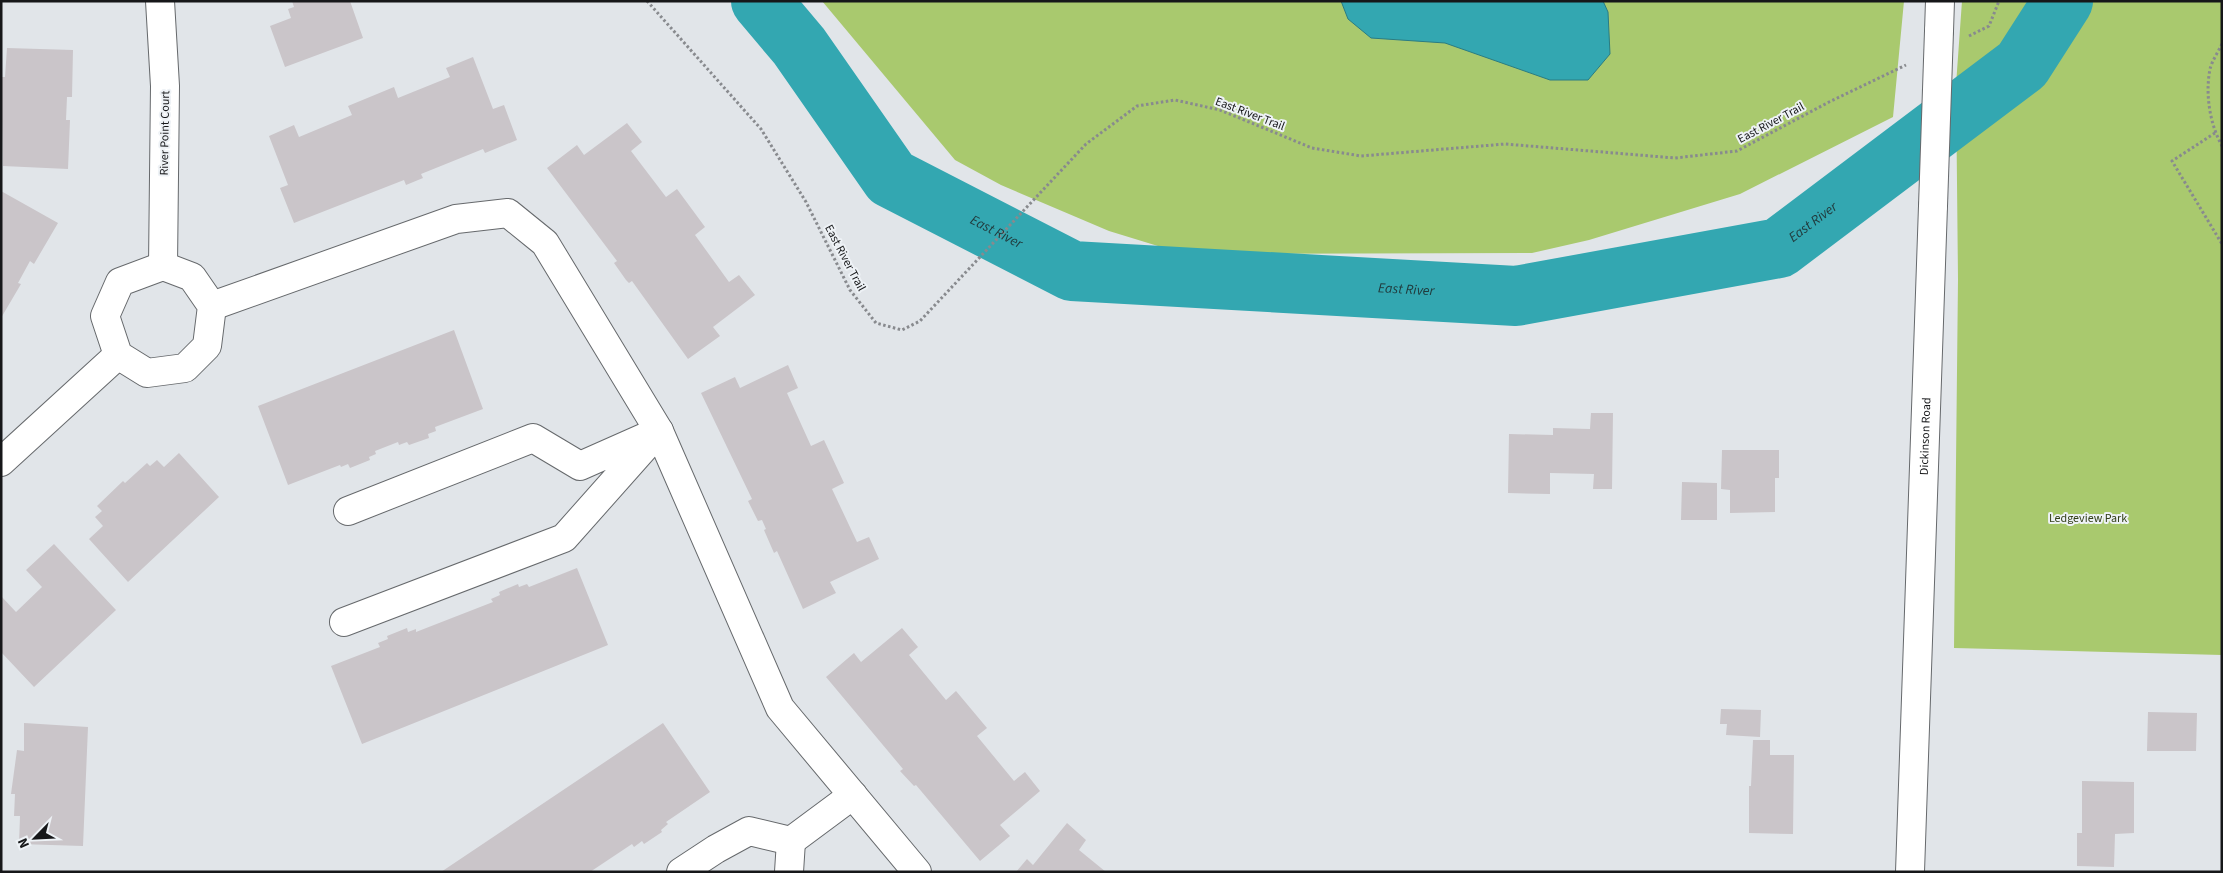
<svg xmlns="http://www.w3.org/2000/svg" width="2223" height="873" viewBox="0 0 2223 873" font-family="'Source Sans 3',sans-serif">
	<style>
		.green { fill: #a9c96e }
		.water { fill: #33a7b1; stroke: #2a7c83 }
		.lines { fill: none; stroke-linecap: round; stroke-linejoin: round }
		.river { stroke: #33a7b1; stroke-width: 60 }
		.building { fill: #cac5c9 }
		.minor-casing { stroke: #66696c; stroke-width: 30 }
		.path { stroke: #888a8e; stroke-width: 3; stroke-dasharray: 2.5 2.5; stroke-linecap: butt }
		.minor { stroke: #fff; stroke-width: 28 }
		.minor-bridge-casing { stroke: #66696c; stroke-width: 30; stroke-linecap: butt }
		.minor-bridge { stroke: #fff; stroke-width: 28 }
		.labels { text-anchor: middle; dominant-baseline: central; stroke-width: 4; stroke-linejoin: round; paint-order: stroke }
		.street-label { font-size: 12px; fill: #161719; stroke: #eef2f6 }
		.park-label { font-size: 12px; fill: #313e17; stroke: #eef2f6 }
		.water-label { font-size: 14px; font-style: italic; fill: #213a3c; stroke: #eef2f6 }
	</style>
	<rect width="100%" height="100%" fill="#e1e5e9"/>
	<path class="green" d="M822,1H1904L1893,117L1740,194L1589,240L1532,253L1184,254L1109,231L1001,185L955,160Z
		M1962,1H2222V655L1954,648L1958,279L1956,85Z"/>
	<path class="water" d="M1341,1H1603L1608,12L1610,54L1588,80H1550L1445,43L1371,38L1348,19Z"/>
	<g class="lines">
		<path class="river" id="s1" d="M761,1L799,46L891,178L1072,271L1516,296L1779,248L2022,65L2063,1"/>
	</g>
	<path class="building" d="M292,1H350L363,38L285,67L270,26L291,18L288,9L294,7Z
		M7,48L73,50L72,97H67L66,120H70L68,169L3,166L1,77H5Z
		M473,57L493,109L504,105L517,140L485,153L483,149L421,174L423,178L406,185L404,180L294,223L280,188L288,185L269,136L294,125L299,137L352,115L348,106L394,87L398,98L450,77L446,68Z
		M627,123L642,142L631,151L666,197L677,189L705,227L695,235L729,282L739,275L755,295L713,327L720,336L688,359L632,281L629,283L626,280L614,263L617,261L547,168L577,145L584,155Z
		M1,191L58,223L34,264L30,261L18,283L21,284L1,318Z
		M454,330L483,409L435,427L436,431L428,434L429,438L409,445L407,442L399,445L398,442L375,451L376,454L369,457L370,460L350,468L348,464L341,467L340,465L288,485L258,406Z
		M788,365L798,388L787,393L811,446L824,440L844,483L832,489L857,542L869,537L879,559L830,582L836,593L803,609L777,551L774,553L764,530L766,529L762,520L758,521L748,501L752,499L701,393L735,377L740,388Z
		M1591,413H1613L1612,489H1593L1594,474L1550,473V494L1508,493L1509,434L1553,435V428L1590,429Z
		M1722,450H1779V478H1775V512L1730,513V490L1721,489Z
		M179,453L219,497L128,582L89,539L103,526L95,517L102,511L97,506L123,481L125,483L147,463L150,466L157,460L164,467Z
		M1682,482L1717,483V520H1681Z
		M54,544L116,610L34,687L1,652V596L16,612L42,587L26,570Z
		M577,568L608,645L362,744L331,666L380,647L378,643L388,639L387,636L407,628L408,632L416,629V632L493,602L491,599L500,595L499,592L518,584L519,587L527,584L529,587Z
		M902,628L918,647L909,655L946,700L956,691L987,728L977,736L1014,781L1025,772L1040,791L1000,825L1010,836L980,861L916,785L914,786L900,771L903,769L826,677L854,653L861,662Z
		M1721,709L1761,710L1760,737L1726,735L1727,724H1720Z
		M2148,712L2197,713L2196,751H2147Z
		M24,723L88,727L83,846L19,844L20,816H14L15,794H11L17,750L24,751Z
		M663,723L710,792L666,822L668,824L661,830L662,832L644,844L642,841L634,847L632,844L590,872H441Z
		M1753,740H1770V755H1794L1793,834L1749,833V786H1751Z
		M2082,781L2134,782V833L2115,834L2114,867L2077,866V833H2082Z
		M1067,823L1086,840L1079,850L1106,872H1016L1027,859L1033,865Z"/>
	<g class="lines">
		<g class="minor-casing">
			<g id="minor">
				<path d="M160,1L165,86L163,266"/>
				<path d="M1939,31L1940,1"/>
				<path d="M163,266L192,277L212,306L207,346L185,368L147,373L118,355L105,316L120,282Z"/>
				<path d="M212,306L456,219L508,213L545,243L659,431L780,708L917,872"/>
				<path d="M1,462L118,355"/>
				<path d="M344,622L564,538L659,431L580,466L533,438L348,511"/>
				<path d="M681,872L716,849L749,831L791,841L853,795"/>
				<path d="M789,872L791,841"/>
				<path id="s2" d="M1910,872L1933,206"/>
			</g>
		</g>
		<path class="path" d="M647,1L761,129L806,202L850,290L876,323L902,330L920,321L1086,144L1137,106L1175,100L1220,110L1312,148L1361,156L1505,144L1675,158L1737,151L1829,102L1906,65
			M1969,36L1989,26L1999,1
			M2222,44C2218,52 2212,61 2210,69C2205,95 2210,124 2222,146
			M2215,133L2172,161L2222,244"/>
		<use href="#minor" class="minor"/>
		<g class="minor-bridge-casing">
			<path id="minor-bridge" d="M1933,206L1939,31"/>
		</g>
		<use href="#minor-bridge" class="minor-bridge"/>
	</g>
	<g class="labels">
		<g class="street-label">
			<text transform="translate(1250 114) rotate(21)">East River Trail</text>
			<text transform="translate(1771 123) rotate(-28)">East River Trail</text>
			<text transform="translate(165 133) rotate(-89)">River Point Court</text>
			<text transform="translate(845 258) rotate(62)">East River Trail</text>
			<text stroke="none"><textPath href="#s2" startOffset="436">Dickinson Road</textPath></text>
		</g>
		<g class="park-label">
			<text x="2088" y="518">Ledgeview Park</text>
		</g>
		<g class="water-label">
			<text stroke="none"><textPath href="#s1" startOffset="1178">East River</textPath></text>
			<text stroke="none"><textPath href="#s1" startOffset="338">East River</textPath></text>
			<text stroke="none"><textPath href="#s1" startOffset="758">East River</textPath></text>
		</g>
	</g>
	<rect width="2223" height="873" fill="none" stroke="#161719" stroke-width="5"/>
	<g transform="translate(35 838) rotate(246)" stroke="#eef2f6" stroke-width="4" paint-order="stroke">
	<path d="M0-4L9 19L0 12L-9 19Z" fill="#161719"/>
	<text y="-8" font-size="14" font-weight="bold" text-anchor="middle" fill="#161719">N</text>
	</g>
</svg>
